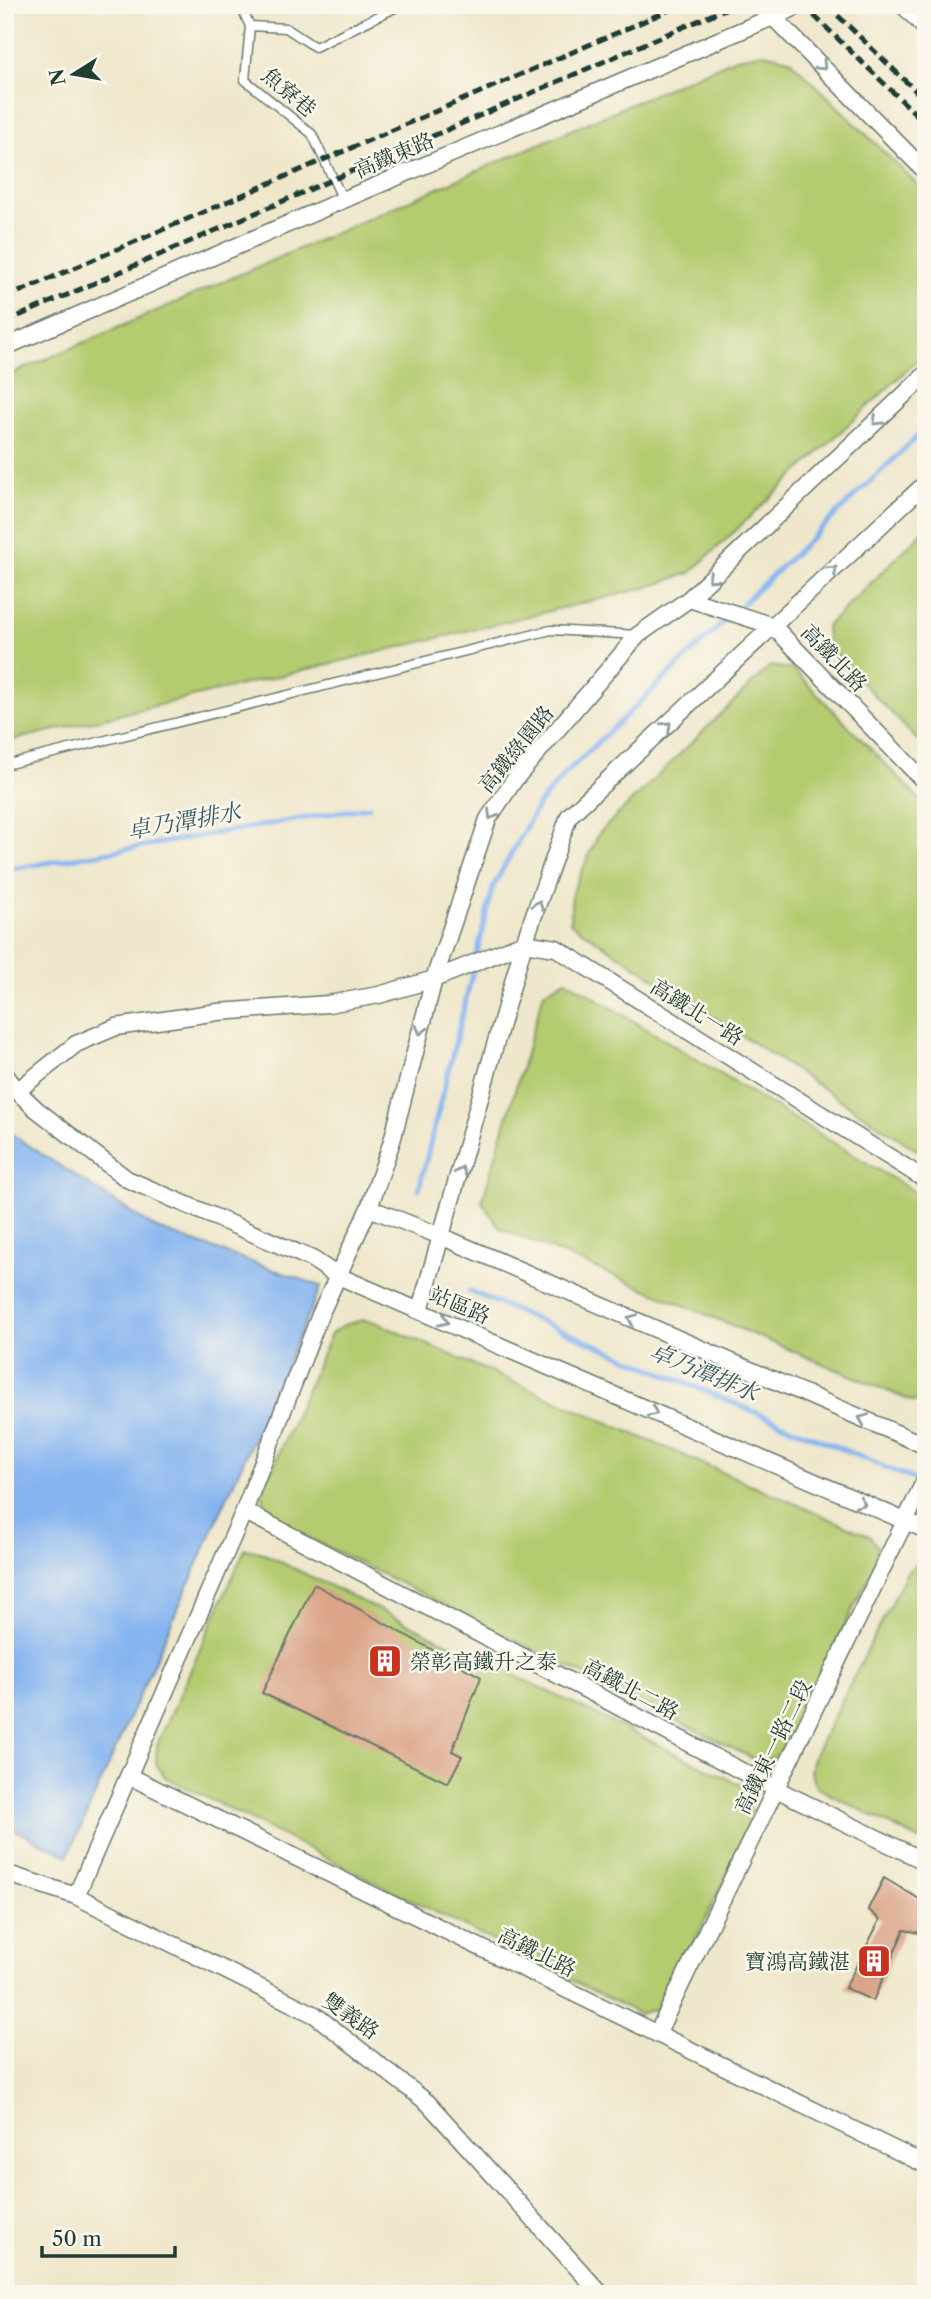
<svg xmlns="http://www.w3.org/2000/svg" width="931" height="2299" viewBox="0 0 931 2299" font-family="'Libre Caslon Text','Noto Serif TC',serif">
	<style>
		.green { fill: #b4cb6f; stroke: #6a8452; stroke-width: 2 }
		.water { fill: #84b4f0; stroke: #527892; stroke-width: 2 }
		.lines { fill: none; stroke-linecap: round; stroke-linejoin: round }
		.stream { stroke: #84b4f0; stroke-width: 5 }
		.building { fill: #dba488 }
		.lane-casing { stroke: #687869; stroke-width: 11 }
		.street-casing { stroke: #687869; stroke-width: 19 }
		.lane { stroke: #fff; stroke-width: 8 }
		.street { stroke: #fff; stroke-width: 16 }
		.rail { stroke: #1f3d34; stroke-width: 5; stroke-dasharray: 10 5; stroke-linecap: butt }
		.oneway { stroke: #8f9e9a }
		.labels { text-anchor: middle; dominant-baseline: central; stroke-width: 5; stroke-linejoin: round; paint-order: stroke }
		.street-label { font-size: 21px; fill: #1f3d34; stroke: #fbf7ec }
		.poi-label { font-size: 21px; fill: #1f3d34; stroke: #fbf7ec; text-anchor: start }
		.water-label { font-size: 23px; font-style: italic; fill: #385b63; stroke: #fbf7ec }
	</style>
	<rect width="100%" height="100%" fill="#fbf7ec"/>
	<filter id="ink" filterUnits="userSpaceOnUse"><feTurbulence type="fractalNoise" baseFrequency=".0143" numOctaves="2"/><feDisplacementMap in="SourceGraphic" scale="14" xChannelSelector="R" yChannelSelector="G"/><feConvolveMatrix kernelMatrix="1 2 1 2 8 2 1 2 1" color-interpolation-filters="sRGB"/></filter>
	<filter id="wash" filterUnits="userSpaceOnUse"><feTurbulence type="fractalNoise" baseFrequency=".00686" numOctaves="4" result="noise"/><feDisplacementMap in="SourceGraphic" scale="28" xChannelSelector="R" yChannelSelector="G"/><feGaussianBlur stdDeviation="1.57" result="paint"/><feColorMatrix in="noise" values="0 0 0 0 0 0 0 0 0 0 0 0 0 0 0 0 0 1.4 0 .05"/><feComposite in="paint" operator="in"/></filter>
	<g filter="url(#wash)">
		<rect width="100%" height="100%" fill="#efe7cb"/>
		<path class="green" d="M764,53L789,59L926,193V352L690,573L645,588L5,742V377L736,58Z
			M926,529V749L828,647L826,627Z
			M770,666L794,670L926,806V1156L570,923L572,893L599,833Z
			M566,980L926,1199V1393L914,1402L500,1228L482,1202L544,992Z
			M363,1320L375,1322L870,1536L877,1546L875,1565L782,1751L771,1759H754L275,1521L265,1506L262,1491L331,1334L344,1325Z
			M245,1549L260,1552L743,1786L754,1818L664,2006L639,2014L165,1777L156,1764L157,1745Z
			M917,1563H926V1843L816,1787L810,1772L813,1757L907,1572Z"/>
		<path class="water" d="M5,1130L157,1229L321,1286L68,1856L5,1825Z"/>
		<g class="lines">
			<path class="stream" d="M5,870L369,807
				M476,958L493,887L538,805L564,775L926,428
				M419,1189L474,967
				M469,1291L920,1482"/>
		</g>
		<g id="blocks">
			<path class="building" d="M314,1584L481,1677L452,1751L462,1756L448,1783L262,1693Z
				M884,1878L926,1903V1934L904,1930L873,2001L845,1988L880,1920L868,1909Z"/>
		</g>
	</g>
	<g filter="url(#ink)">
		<use href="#blocks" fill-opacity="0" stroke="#687869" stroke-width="2"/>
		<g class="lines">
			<g class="lane-casing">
				<path id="lane" d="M240,5L250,26L245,80L312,134L343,200
					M250,26L286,28L315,47L401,5
					M5,765L551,630L638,635"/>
			</g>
			<g class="street-casing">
				<path id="street" d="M903,5L926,29
					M774,18L926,172
					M5,347L343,200L801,5
					M689,599L773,626L926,783
					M5,1074L17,1091L36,1109L127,1179L312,1259L336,1275L926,1530
					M17,1091L76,1044L116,1027L218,1012L328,1004L379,995L434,979L524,943L556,948L926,1180
					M369,1208L443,1237L926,1446
					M420,1310L524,943L569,816L926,483
					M244,1511L776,1789L926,1862
					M129,1776L926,2165
					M5,1873L76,1896L315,2015L428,2103L601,2294
					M76,1896L244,1511L320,1315L369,1208L392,1141L434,979L488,819L515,779L638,635L689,599L926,374
					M657,2034L926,1478"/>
			</g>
			<use href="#lane" class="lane"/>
			<use href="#street" class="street"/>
			<path class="rail" d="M803,5L926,124
				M827,5L926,101
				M5,298L681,5
				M5,322L734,5"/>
		</g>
		<defs><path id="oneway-chevron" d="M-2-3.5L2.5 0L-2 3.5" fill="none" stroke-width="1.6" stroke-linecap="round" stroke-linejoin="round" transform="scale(1.75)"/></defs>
		<g class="oneway">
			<use href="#oneway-chevron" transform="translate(822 66) rotate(45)"/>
			<use href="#oneway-chevron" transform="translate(877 421) rotate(136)"/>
			<use href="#oneway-chevron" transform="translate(833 570) rotate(-43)"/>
			<use href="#oneway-chevron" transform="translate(712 578) rotate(137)"/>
			<use href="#oneway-chevron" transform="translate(667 726) rotate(-43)"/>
			<use href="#oneway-chevron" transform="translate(492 815) rotate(120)"/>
			<use href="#oneway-chevron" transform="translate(538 905) rotate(-71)"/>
			<use href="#oneway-chevron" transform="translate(421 1030) rotate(104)"/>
			<use href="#oneway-chevron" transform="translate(461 1171) rotate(-74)"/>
			<use href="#oneway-chevron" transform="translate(632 1319) rotate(-157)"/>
			<use href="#oneway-chevron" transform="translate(444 1321) rotate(24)"/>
			<use href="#oneway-chevron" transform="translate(653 1412) rotate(24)"/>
			<use href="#oneway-chevron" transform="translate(863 1419) rotate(-157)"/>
			<use href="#oneway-chevron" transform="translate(861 1503) rotate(24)"/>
		</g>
	</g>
	<defs>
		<g id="building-square" transform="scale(1.75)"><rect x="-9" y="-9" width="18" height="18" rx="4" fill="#c8321e" stroke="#fbf7ec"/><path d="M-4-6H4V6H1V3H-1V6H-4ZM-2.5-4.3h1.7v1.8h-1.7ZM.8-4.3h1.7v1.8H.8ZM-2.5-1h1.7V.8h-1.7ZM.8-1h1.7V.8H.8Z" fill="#fff"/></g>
	</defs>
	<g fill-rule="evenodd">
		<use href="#building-square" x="385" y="1661"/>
		<use href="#building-square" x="874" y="1961"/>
	</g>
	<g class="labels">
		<g class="street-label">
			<text transform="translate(289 92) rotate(40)">魚寮巷</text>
			<text transform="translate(394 155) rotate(-23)">高鐵東路</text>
			<text transform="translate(834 658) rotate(46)">高鐵北路</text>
			<text transform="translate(516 749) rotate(-51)">高鐵綠園路</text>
			<text transform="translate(697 1012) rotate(32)">高鐵北一路</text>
			<text transform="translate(460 1305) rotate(23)">站區路</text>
			<text transform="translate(631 1689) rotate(28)">高鐵北二路</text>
			<text transform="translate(773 1747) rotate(-64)">高鐵東一路二段</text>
			<text transform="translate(537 1952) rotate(26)">高鐵北路</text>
			<text transform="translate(351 2016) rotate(35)">雙義路</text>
		</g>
		<g class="poi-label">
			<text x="410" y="1661">榮彰高鐵升之泰</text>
			<text x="850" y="1961" text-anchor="end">寶鴻高鐵湛</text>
		</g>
		<g class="water-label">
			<text transform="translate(184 821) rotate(-10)">卓乃潭排水</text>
			<text transform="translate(704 1372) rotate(23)">卓乃潭排水</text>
		</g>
	</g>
	<rect width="931" height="2299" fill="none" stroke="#fbf7ec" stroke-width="28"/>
	<g transform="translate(74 74) rotate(259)" stroke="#fbf7ec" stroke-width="5" paint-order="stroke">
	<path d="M0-5L12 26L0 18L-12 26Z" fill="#1f3d34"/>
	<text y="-10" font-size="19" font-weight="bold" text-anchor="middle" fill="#1f3d34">N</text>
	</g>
	<path d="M42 2246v10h133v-10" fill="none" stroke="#1f3d34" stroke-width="3.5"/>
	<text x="52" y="2246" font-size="21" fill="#1f3d34" stroke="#fbf7ec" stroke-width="5" paint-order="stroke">50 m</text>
</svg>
